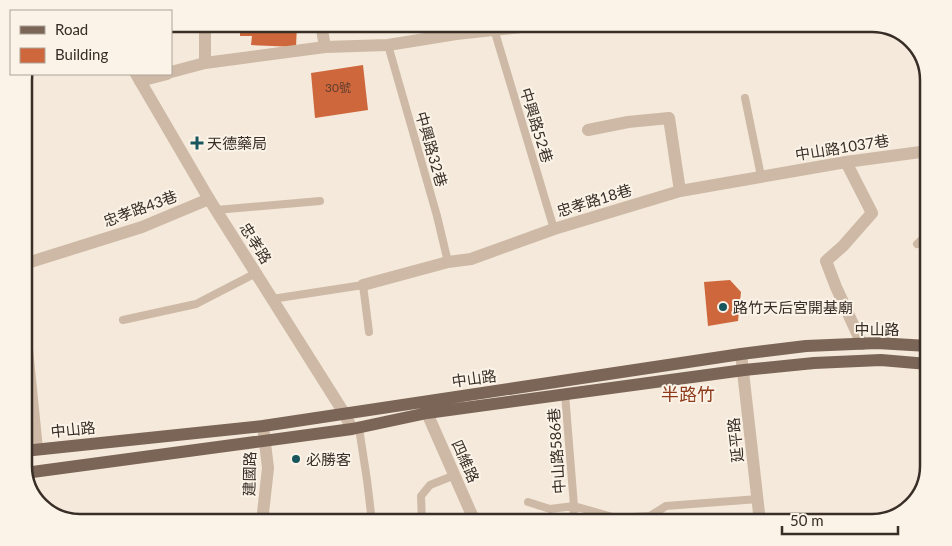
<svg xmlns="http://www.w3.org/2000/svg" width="952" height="546" viewBox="0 0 952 546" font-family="Lato,'Noto Sans TC',sans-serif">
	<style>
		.building { fill: #cf673d }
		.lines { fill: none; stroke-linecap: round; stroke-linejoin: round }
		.service { stroke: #cdb9a5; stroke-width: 8 }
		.minor { stroke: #cdb9a5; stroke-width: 12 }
		.tertiary { stroke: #cdb9a5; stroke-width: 12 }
		.primary { stroke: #7b6557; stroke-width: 12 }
		.poi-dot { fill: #19555c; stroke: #fbf3e7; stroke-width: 2 }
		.labels { text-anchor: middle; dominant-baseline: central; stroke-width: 4; stroke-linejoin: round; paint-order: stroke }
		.number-label { font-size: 12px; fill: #5e3c2c }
		.street-label { font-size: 15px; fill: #382d27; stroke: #fbf3e7 }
		.poi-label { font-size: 15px; fill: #382d27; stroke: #fbf3e7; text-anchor: start }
		.quarter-label { font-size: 18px; fill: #8d3b1a; stroke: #fbf3e7 }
		.rim { fill: none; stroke: #382d27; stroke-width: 2.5 }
	</style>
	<rect width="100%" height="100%" fill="#f4e9da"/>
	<path class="building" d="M240,24H297L296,47L251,45L252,36H240Z
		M363,65L368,110L315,118L311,73Z
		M730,280L741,292L738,321L708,326L704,282Z"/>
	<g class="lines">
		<path class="service" d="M494,29L554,229
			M388,45L437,216L448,262
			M745,98L761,176
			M216,210L320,201
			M917,244L928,234
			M272,299L363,285L369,332
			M123,320L196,304L256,273
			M565,394L574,506L573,522
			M359,428L367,480L372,522
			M528,502L550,509L574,506L616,518L650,516L666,506L758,499
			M422,522L421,496L430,485L455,475"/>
		<path class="minor" d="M321,24L325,47
			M205,63V24
			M171,72L205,63L325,47L388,45L456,34L550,24
			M140,81L167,74
			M588,130L628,122L669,118L680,191
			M846,162L872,213L843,246L826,261L836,287L862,344
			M24,264L142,227L209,199
			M363,285L448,262L471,259L554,229L680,191L846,162L928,151
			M24,319L37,449
			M427,413L475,522
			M262,522L268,468L263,426"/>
		<path class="tertiary" d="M136,74L209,199L344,413L352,429
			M741,354L760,522"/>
		<path class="primary" d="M24,451L263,426L741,354L806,346L877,343L928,346
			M25,473L352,429L427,413L744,370L814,363L881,360L928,364"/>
	</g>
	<g class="poi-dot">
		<path d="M194.5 135.5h5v5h5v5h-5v5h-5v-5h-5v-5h5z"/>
		<circle cx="723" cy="307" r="5"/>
		<circle cx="296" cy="459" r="5"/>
	</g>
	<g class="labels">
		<g class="number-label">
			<text x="338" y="87">30號</text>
		</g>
		<g class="street-label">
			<text transform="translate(537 125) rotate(73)">中興路52巷</text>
			<text transform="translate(842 147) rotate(-9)">中山路1037巷</text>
			<text transform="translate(432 149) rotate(74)">中興路32巷</text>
			<text transform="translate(594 200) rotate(-17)">忠孝路18巷</text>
			<text transform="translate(140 208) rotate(-20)">忠孝路43巷</text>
			<text transform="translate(256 243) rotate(58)">忠孝路</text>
			<text x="877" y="329">中山路</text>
			<text transform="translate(474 378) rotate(-8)">中山路</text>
			<text transform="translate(73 429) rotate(-6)">中山路</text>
			<text transform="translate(735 440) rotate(-96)">延平路</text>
			<text transform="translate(556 451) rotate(-94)">中山路586巷</text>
			<text transform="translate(466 461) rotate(66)">四維路</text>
			<text transform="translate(249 474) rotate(-89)">建國路</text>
		</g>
		<g class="poi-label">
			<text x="207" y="143">天德藥局</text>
			<text x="733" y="307">路竹天后宮開基廟</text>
			<text x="306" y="459">必勝客</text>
		</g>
		<g class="quarter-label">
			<text x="688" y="394">半路竹</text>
		</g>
	</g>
	<path d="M0 0H952V546H0ZM80 32H872A48 48 0 0 1 920 80V466A48 48 0 0 1 872 514H80A48 48 0 0 1 32 466V80A48 48 0 0 1 80 32Z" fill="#fbf3e7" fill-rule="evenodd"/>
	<path class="rim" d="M80 32H872A48 48 0 0 1 920 80V466A48 48 0 0 1 872 514H80A48 48 0 0 1 32 466V80A48 48 0 0 1 80 32Z"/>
	<rect x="10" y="10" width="162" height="65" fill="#fbf3e7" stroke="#ada49a"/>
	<rect x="20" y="26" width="25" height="8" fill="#7b6557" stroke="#ada49a"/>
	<text x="55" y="35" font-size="15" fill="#382d27">Road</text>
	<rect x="20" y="48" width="25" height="15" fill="#cf673d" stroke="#ada49a"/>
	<text x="55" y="60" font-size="15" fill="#382d27">Building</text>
	<path d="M782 526v8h116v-8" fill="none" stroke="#382d27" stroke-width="2.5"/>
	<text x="790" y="526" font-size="15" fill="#382d27" stroke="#fbf3e7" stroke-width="4" paint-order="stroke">50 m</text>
</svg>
